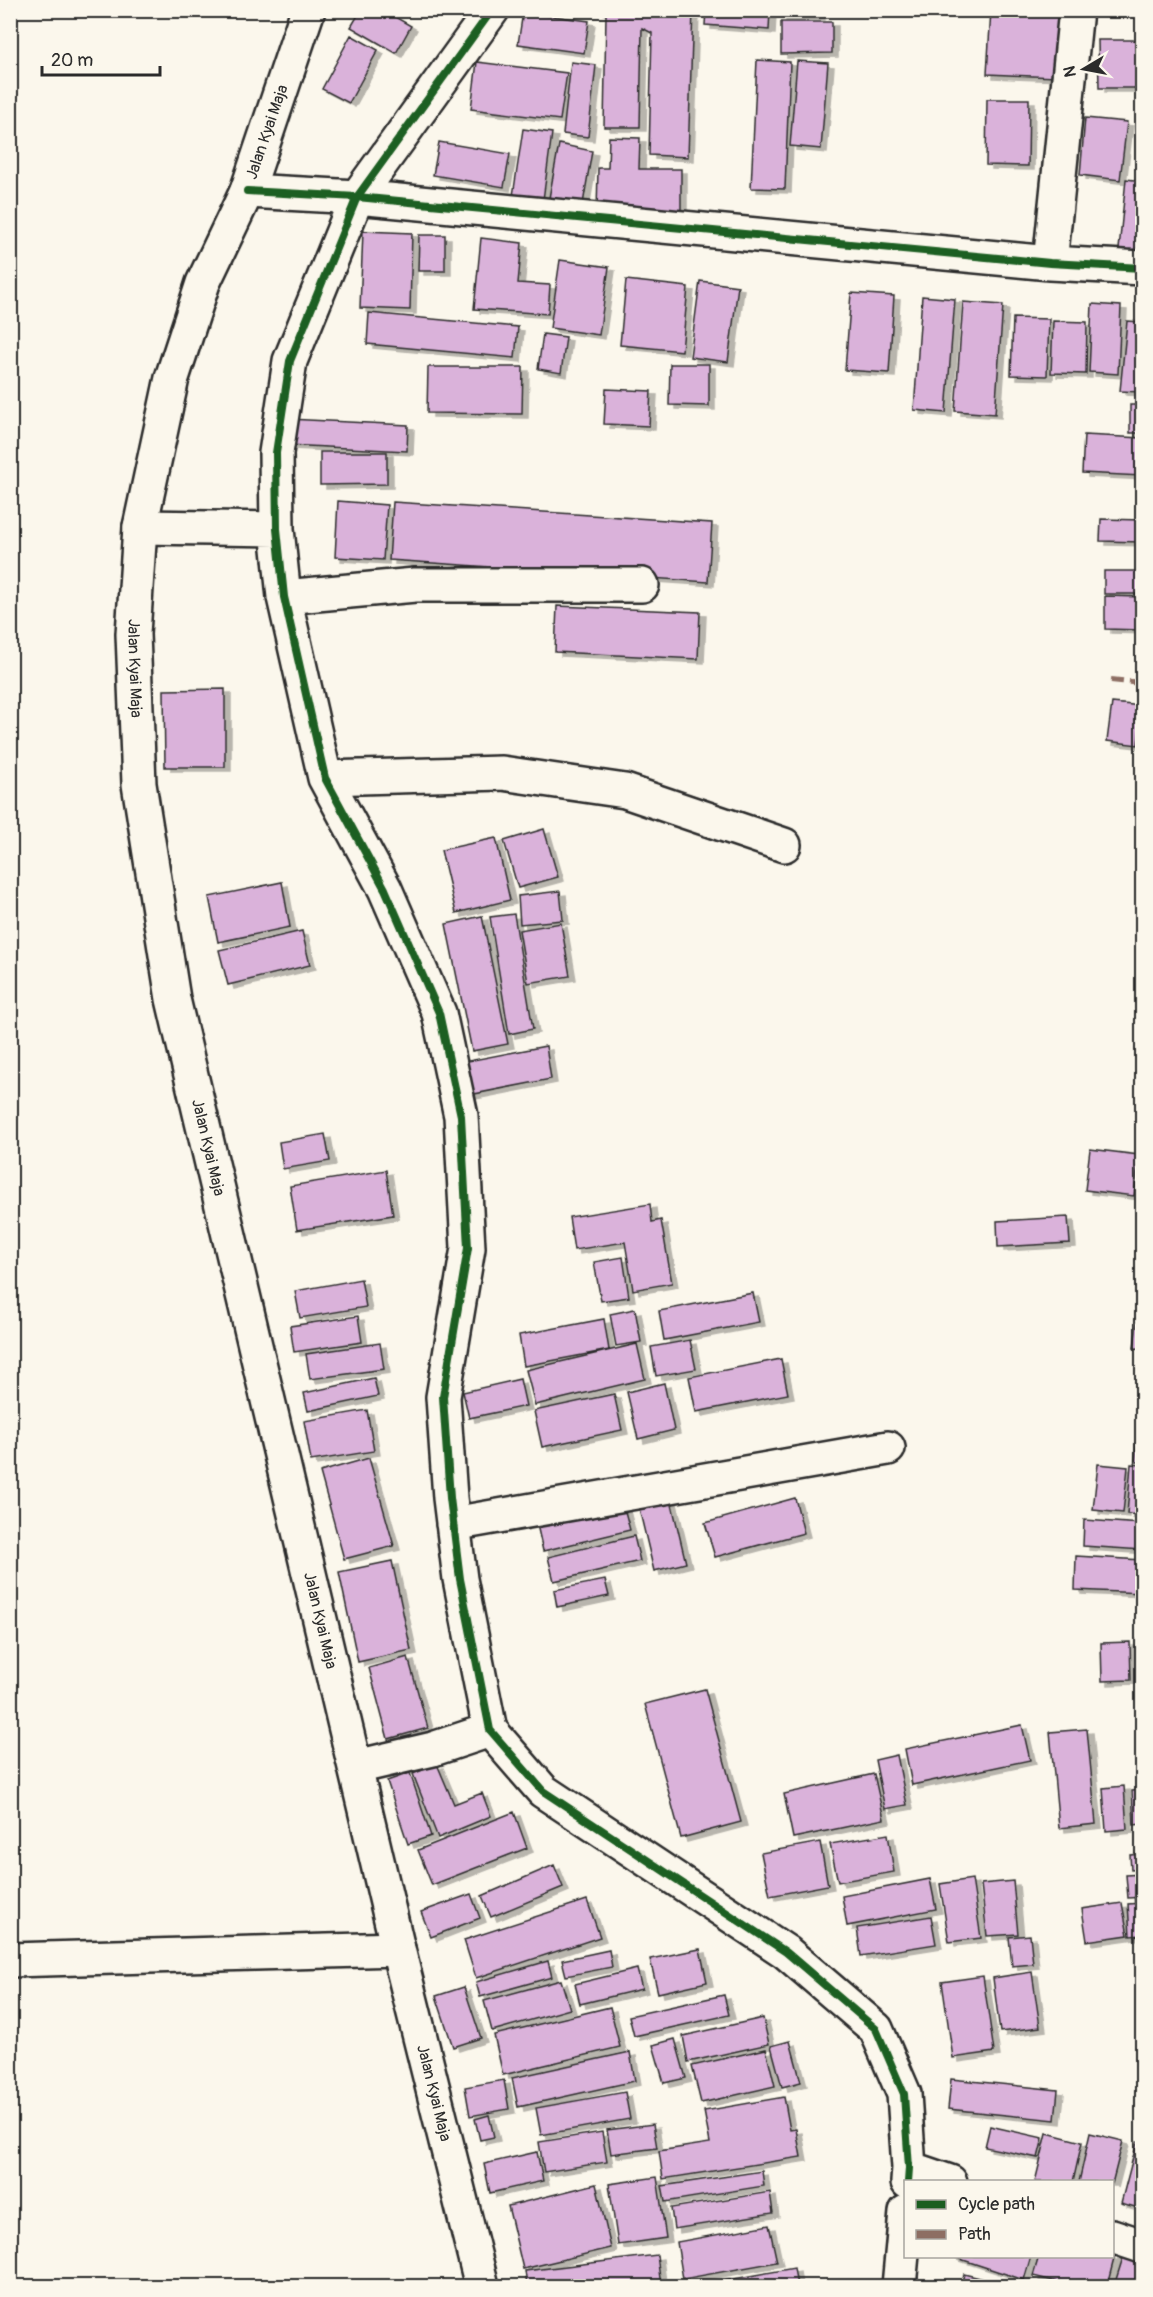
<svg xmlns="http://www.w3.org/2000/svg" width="1153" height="2297" viewBox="0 0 1153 2297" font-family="Pangolin,sans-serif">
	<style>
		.building { fill: #dab2da; stroke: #2b2b2b; stroke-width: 1.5; filter: url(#shadow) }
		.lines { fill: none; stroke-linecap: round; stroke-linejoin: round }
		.minor-casing { stroke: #2b2b2b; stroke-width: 38 }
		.major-casing { stroke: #2b2b2b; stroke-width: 38 }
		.minor { stroke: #fbf7ec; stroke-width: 33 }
		.major { stroke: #fbf7ec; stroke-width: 33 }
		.quiet { stroke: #8d6e63; stroke-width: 6; stroke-dasharray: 12 6; stroke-linecap: butt }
		.cycleway-casing { stroke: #fbf7ec; stroke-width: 11 }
		.cycleway { stroke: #1b5e20; stroke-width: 8 }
		.labels { text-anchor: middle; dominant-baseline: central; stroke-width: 4.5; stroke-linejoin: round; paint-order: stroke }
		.street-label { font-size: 16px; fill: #2b2b2b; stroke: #fbf7ec }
	</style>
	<defs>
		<filter id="shadow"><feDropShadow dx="6" dy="4" stdDeviation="0" flood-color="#0004"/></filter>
	</defs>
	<rect width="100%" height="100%" fill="#fbf7ec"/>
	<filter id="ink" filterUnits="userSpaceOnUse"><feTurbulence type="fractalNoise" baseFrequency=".0167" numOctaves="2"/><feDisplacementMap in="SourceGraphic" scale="12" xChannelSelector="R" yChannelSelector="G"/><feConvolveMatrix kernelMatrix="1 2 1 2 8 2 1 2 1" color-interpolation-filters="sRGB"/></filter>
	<g filter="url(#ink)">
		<path class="building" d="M361,10H383L411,26L396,53L351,27Z
			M598,10H693L688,157L649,155L652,33L642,28L640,127H604L606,14Z
			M706,10H770L769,30L705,25Z
			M780,10H819V16L780,17Z
			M991,10H1060L1056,77L987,74Z
			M523,12L589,21L584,53L518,44Z
			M781,22H832V53L781,54Z
			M351,35L378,50L349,103L322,89Z
			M1098,40H1139V88H1099Z
			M757,60L790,62L785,189L751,188Z
			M797,61L828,63L821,149L790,146Z
			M477,62L567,73L560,120L471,109Z
			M571,62L596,65L588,137L563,134Z
			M987,99H1029L1028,166L986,165Z
			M1085,118L1127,122L1120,180L1080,175Z
			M523,129L552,133L543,200L513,196Z
			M609,137L640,138L639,169H681V214L597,213L598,168H608Z
			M439,142L510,154L504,187L433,175Z
			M559,144L592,151L583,204L549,198Z
			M1126,179L1142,181V252L1119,249Z
			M363,231L412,233L410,310L360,308Z
			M419,235H445V271H418Z
			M481,238L522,243L518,283L550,285L548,314L474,309Z
			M560,260L609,267L599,335L550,328Z
			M626,280L688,287L682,351L620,345Z
			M700,281L738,286L728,362L690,357Z
			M851,293L894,296L889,373L845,370Z
			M922,296L955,299L946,413L914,410Z
			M963,302L1003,305L995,414L955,411Z
			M1092,304L1121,306L1118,374L1089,372Z
			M369,313L518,327L515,358L367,344Z
			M1013,318L1049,319L1047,376L1011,375Z
			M1053,321L1087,322L1086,374L1051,373Z
			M1127,321L1142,322L1140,392L1120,391Z
			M543,334L566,337L561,373L538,369Z
			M670,364H709V406L669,405Z
			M428,367H523L522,414L427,413Z
			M606,389L651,391L649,426L604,424Z
			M1130,405H1142V433H1130Z
			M288,419L408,425L407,451L287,445Z
			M1084,435L1142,438V476L1082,473Z
			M320,452H387V484L320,485Z
			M338,501L387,505L383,560L335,557Z
			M393,502L712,523L708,582L389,560Z
			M1101,519L1142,520V542L1100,541Z
			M1104,571H1142V594H1104Z
			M1105,596L1142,597V630L1105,629Z
			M557,606L700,612L698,659L555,652Z
			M1138,643H1142V676H1137Z
			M225,689V767H165L164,690Z
			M1112,703L1142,706L1138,745L1107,741Z
			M1142,775V816L1139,815Z
			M544,829L558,877L518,888L504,841Z
			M496,838L510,900L456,913L441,850Z
			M282,882L290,927L218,942L209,897Z
			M560,891L563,920L520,924L518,896Z
			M514,914L533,1029L509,1034L490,917Z
			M482,916L508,1044L472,1051L446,924Z
			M561,923L570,976L528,983L519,930Z
			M302,931L310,965L228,985L219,950Z
			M546,1046L551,1079L469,1095L463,1062Z
			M325,1134L330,1161L283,1169L279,1142Z
			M1090,1149L1139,1155L1134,1196L1085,1190Z
			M386,1170L393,1215L297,1230L290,1186Z
			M650,1204L652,1222L661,1220L672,1283L633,1290L625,1242L574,1250L569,1217Z
			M1068,1217L1070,1243L998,1247L997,1221Z
			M623,1257L629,1297L601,1301L594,1262Z
			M361,1279L366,1307L300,1318L295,1291Z
			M753,1293L759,1322L664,1340L659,1311Z
			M1140,1295H1142V1349L1134,1348Z
			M635,1309L641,1342L616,1346L610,1314Z
			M358,1316L362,1342L294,1352L290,1326Z
			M604,1319L609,1350L524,1366L519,1335Z
			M690,1340L696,1369L656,1376L651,1347Z
			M380,1343L384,1369L310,1379L306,1354Z
			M637,1344L645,1379L535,1405L526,1370Z
			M781,1359L788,1394L696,1412L689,1377Z
			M374,1378L378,1396L308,1411L304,1393Z
			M520,1379L526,1406L469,1418L463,1392Z
			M664,1383L674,1430L638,1439L627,1392Z
			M614,1394L622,1430L542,1447L534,1411Z
			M367,1410L374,1451L311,1461L304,1421Z
			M1137,1436L1142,1437V1462H1135Z
			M369,1458L394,1546L344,1559L320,1472Z
			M1098,1464L1128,1467L1123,1513L1093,1510Z
			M1131,1464L1142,1465V1515L1127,1514Z
			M670,1496L686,1563L654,1571L638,1504Z
			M795,1498L804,1533L715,1557L705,1523Z
			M622,1500L630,1530L543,1551L536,1520Z
			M1084,1520L1142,1524V1550L1083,1546Z
			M634,1536L640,1561L554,1581L548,1557Z
			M1076,1556L1142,1560V1593L1075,1590Z
			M392,1561L411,1650L358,1662L339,1572Z
			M605,1580L609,1596L557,1607L554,1590Z
			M1138,1639H1142V1679H1141Z
			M1130,1642L1131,1680L1102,1681L1101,1643Z
			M408,1657L428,1728L388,1739L369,1668Z
			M705,1689L741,1822L681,1838L645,1704Z
			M1022,1725L1030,1760L912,1785L905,1749Z
			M1087,1729L1096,1824L1059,1828L1050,1732Z
			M897,1755L907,1805L885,1809L875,1760Z
			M437,1764L454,1804L482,1793L491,1816L438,1838L413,1774Z
			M410,1773L431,1836L408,1844L387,1781Z
			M874,1774L884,1819L793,1838L784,1794Z
			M1124,1786L1127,1829L1106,1831L1103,1788Z
			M1142,1790V1824L1134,1825L1132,1791Z
			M514,1812L527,1848L432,1885L418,1850Z
			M888,1834L894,1872L838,1882L830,1844Z
			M820,1842L828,1885L770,1896L761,1853Z
			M1142,1854V1869L1131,1870L1130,1855Z
			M554,1865L563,1887L491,1917L482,1896Z
			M1142,1874V1897L1128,1898L1126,1875Z
			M930,1879L936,1909L847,1926L842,1896Z
			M972,1879L981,1938L949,1942L940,1884Z
			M1013,1881L1018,1934L987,1936L981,1884Z
			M471,1894L480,1918L431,1937L421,1912Z
			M587,1900L600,1937L476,1978L464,1940Z
			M1122,1903L1128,1935L1087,1941L1082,1909Z
			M1142,1903V1935L1130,1936L1128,1904Z
			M931,1916L936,1944L861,1956L857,1928Z
			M1030,1935L1033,1964L1012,1966L1009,1937Z
			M700,1949L707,1982L658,1993L650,1959Z
			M609,1950L612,1967L566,1976L562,1960Z
			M548,1961L552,1977L480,1997L476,1982Z
			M637,1969L642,1989L580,2004L575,1984Z
			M1032,1972L1040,2027L1000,2032L993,1978Z
			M983,1976L994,2052L953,2058L942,1982Z
			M561,1980L570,2009L492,2031L484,2001Z
			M464,1987L481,2038L453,2047L436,1996Z
			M724,1995L729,2015L634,2036L629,2016Z
			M610,2007L620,2047L503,2075L494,2035Z
			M763,2018L769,2044L688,2062L683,2036Z
			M675,2039L686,2078L664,2083L653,2045Z
			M790,2041L801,2082L782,2087L771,2046Z
			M766,2049L775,2086L701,2103L692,2066Z
			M630,2052L635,2081L518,2107L512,2078Z
			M951,2079L1058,2090L1055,2120L948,2109Z
			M504,2080L509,2109L470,2116L465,2087Z
			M625,2092L630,2119L541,2135L536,2108Z
			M784,2097L790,2130L796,2129L801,2157L663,2179L659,2151L710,2143L704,2111Z
			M489,2115L494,2137L480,2140L475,2119Z
			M653,2124L657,2148L611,2154L607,2130Z
			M990,2126L1043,2138L1038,2158L985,2147Z
			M602,2132L607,2162L544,2172L539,2142Z
			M1047,2133L1082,2142L1073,2182H1035Z
			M1090,2133L1123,2141L1112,2184V2182H1079Z
			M1137,2142L1142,2143V2209L1121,2203Z
			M537,2152L543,2181L490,2193L484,2164Z
			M762,2171L764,2186L665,2202L662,2186Z
			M657,2177L666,2238L618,2245L609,2184Z
			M596,2184L611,2248L523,2269L508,2206Z
			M770,2192L773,2213L674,2229L671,2208Z
			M769,2225L777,2262L683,2279L677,2242Z
			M1125,2251L1142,2257V2286H1114Z
			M1112,2254L1115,2255L1107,2286H1074L1033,2276L1039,2256H1112Z
			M657,2255L661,2286H527L525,2271Z
			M951,2256H1031L1024,2280Z
			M794,2268L797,2286H723L722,2281Z
			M964,2274L1012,2286H961Z"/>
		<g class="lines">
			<g class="minor-casing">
				<path id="minor" d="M492,10L357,197L290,361L276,453L277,529L284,597L325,778L385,889L439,1013L461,1116L468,1248L443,1397L450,1498L460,1579L490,1730L543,1791L786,1952L876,2029L904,2094L909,2168L908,2182
					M247,191L357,197L1050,263L1142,268
					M1050,263L1076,10
					M140,527L277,529
					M284,597L415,585H642
					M325,778L502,773L625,791L784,845
					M453,1524L888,1448
					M356,1767L433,1749L490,1730
					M10,1960L398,1949
					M909,2168L950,2182
					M1112,2236L1142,2246
					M899,2286L906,2212"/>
			</g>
			<g class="major-casing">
				<g id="major">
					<path id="s1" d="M308,10L247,191L203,283L172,378L140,527L133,634L139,784L173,999L398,1949L482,2286"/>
				</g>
			</g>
			<use href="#minor" class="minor"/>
			<use href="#major" class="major"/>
			<path class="quiet" d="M1111,680L1142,683"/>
			<g class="cycleway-casing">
				<path id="cycleway" d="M492,10L357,197L290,361L276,453L277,529L284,597L325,778L385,889L439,1013L461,1116L468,1248L443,1397L450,1498L460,1579L490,1730L543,1791L786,1952L876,2029L904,2094L909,2168L908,2182
					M247,191L357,197L1050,263L1142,268"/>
			</g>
			<use href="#cycleway" class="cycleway"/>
		</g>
	</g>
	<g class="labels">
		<g class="street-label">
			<text transform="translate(267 132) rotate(-71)">Jalan Kyai Maja</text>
			<text stroke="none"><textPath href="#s1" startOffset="687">Jalan Kyai Maja</textPath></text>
			<text stroke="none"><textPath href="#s1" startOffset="1173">Jalan Kyai Maja</textPath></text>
			<text stroke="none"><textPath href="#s1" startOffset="1659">Jalan Kyai Maja</textPath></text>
			<text stroke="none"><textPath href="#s1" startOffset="2145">Jalan Kyai Maja</textPath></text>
		</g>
	</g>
	<rect width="1153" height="2297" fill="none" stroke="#fbf7ec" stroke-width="36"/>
	<rect x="18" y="18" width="1117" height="2261" fill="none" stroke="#2b2b2b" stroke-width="2" filter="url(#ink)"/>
	<rect x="904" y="2180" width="210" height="78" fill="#fbf7ec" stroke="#a8a59f" stroke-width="1.5"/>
	<rect x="916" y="2200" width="30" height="9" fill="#1b5e20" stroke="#a8a59f" stroke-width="1.5"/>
	<text x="958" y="2210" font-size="18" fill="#2b2b2b">Cycle path</text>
	<rect x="916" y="2230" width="30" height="9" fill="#8d6e63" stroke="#a8a59f" stroke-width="1.5"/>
	<text x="958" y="2240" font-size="18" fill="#2b2b2b">Path</text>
	<g transform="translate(1084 69) rotate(260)" stroke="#fbf7ec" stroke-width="4.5" paint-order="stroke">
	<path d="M0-4.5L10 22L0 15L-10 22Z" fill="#2b2b2b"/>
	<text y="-9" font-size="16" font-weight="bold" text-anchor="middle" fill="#2b2b2b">N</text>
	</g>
	<path d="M42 66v9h118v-9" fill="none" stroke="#2b2b2b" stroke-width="3"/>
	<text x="51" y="66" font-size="18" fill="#2b2b2b" stroke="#fbf7ec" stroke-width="4.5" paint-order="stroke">20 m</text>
</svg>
